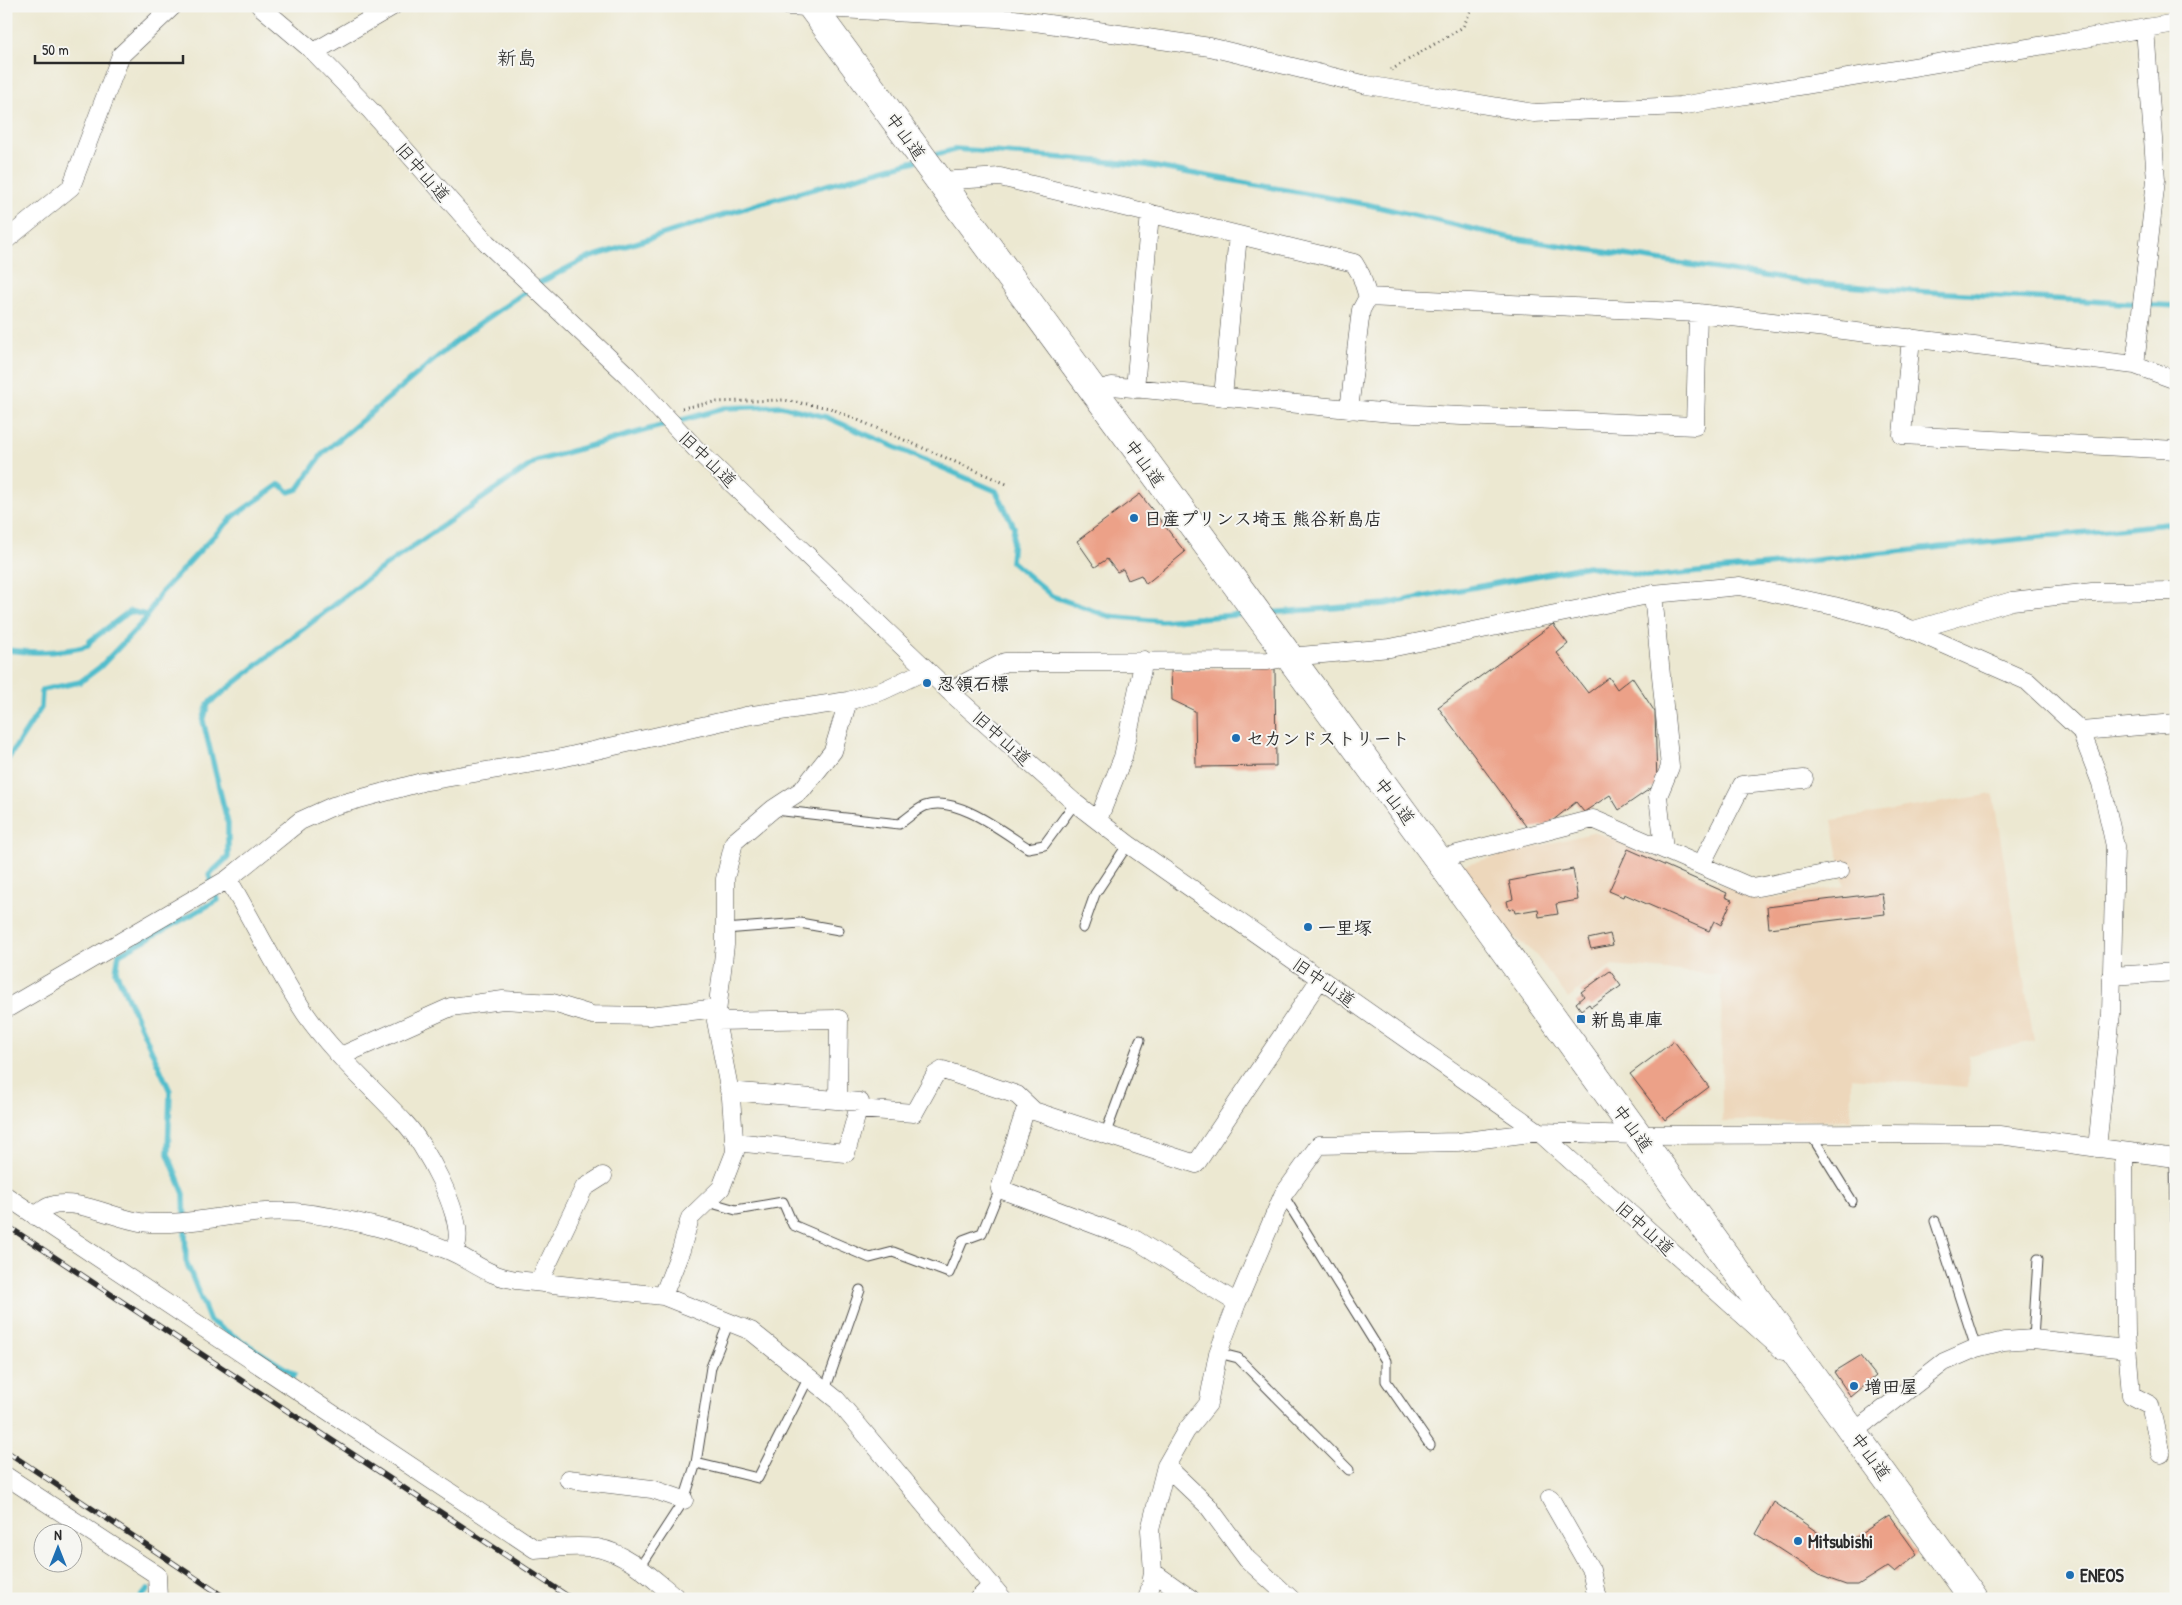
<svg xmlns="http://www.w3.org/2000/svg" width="2182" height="1605" viewBox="0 0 2182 1605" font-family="'Patrick Hand','Klee One',sans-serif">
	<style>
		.built { fill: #edd7bb }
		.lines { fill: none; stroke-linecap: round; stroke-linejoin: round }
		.stream { stroke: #51bdcc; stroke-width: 5.5 }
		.building { fill: #eca188 }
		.lane-casing { stroke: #484744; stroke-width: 11 }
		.street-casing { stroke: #484744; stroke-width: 19 }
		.highway-casing { stroke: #484744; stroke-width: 29 }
		.path { stroke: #484744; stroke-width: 3; stroke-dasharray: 1 4; stroke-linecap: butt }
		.lane { stroke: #fff; stroke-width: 9 }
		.street { stroke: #fff; stroke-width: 18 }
		.highway { stroke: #fff; stroke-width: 28 }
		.rail-casing { stroke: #2b2b2b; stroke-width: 5.5 }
		.rail { stroke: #f6f6f2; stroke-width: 4; stroke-dasharray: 11; stroke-linecap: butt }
		.poi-dot { fill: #1f6fb2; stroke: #f6f6f2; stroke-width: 2 }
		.labels { text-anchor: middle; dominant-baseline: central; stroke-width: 4; stroke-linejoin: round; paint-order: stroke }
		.street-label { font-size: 18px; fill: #2b2b2b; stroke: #f6f6f2 }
		.poi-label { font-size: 18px; font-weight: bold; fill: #2b2b2b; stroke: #f6f6f2; text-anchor: start }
		.quarter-label { font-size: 20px; fill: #2b2b2b; stroke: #f6f6f2 }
	</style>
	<rect width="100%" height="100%" fill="#f6f6f2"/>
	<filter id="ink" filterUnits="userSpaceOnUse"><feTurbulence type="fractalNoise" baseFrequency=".02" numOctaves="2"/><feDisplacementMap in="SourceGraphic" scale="10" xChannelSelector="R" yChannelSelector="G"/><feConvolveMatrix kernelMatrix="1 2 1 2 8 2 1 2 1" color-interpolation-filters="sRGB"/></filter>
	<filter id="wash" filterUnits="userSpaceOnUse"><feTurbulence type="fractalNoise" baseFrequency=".0096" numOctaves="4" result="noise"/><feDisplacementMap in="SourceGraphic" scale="20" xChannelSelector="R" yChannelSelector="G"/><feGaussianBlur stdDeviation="1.12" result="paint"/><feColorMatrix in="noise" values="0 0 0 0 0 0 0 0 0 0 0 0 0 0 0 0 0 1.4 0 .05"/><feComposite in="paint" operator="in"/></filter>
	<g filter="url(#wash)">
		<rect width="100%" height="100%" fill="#ece8d1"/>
		<path class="built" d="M1993,794L2034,1041L1969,1055L1968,1087L1851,1078V1120L1722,1121L1721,975L1612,965L1568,998L1535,954L1506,931L1462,865L1596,832L1758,900L1844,886L1832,820Z"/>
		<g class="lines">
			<path class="stream" d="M931,156L957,149L1145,165L1370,205L1511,238L1810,283L1912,291L2176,306
				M1266,613L1385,604L1588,566L1650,577L2176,523
				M6,650C33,653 62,653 88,646L90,641L130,611L146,615
				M6,762L41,708L42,690L80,682L100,667L144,621L159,595L207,543L234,516L280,484L289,492L298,489L323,453L466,333L537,284L585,259L758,204L915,161
				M291,1379L294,1374L210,1321L186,1261L184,1194L168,1154L170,1091L116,972L119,954L218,900L209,875L228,857V824L203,721L208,704L369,577L536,461L725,408L781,406L826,417L996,491L1014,527L1011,561L1052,596L1108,616L1161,621L1247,614
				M140,1599L148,1589"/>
		</g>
		<g id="blocks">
			<path class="building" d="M1140,494L1185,552L1146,584L1141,575L1128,580L1123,569L1117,572L1107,559L1095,567L1077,541Z
				M1553,624L1568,644L1557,653L1588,693L1609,677L1617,689L1632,677L1655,712L1657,784L1619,810L1610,795L1584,812L1576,802L1547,825L1528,829L1438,707Z
				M1275,668L1276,766L1196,767L1195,711L1172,700L1171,670Z
				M1628,849L1727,893L1725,897L1732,900L1721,925L1714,921L1709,931L1624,894L1623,897L1609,891Z
				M1573,869L1578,900L1556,904L1558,914L1539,917L1538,909L1515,913L1514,909L1509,910L1507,901L1513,899L1509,881Z
				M1882,893L1885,914L1769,928L1767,907Z
				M1610,934L1613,945L1591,949L1588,939Z
				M1610,971L1621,986L1591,1007L1589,1004L1581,1010L1576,1003L1584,996L1581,992Z
				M1674,1041L1709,1087L1665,1120L1630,1074Z
				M1860,1356L1876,1376L1851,1397L1834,1372Z
				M1774,1502L1840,1548L1889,1515L1917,1554L1895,1572L1888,1566L1858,1585H1846L1821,1576L1756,1534Z"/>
		</g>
	</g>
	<g filter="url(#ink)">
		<use href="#blocks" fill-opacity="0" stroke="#484744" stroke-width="1"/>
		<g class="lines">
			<g class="lane-casing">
				<path id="lane" d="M775,810L899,824C907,819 917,809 925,806C957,795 1003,832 1028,848L1044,845L1075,803
					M1083,928L1095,894L1128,844
					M725,929L800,923L839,930
					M1810,1133L1852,1201
					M1105,1135L1140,1040
					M2175,1157L2176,1233
					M1283,1195L1386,1361V1381L1430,1445
					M708,1202L736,1210L783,1202L793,1225L870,1258L893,1252L949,1273L963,1240L982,1233L1000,1189
					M1935,1221L1976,1348
					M729,1322L711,1367L696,1463L758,1478L809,1377
					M2033,1339L2038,1259
					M1218,1353L1238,1358L1349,1470
					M825,1390L860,1290
					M639,1569L684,1500L696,1463"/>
			</g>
			<g class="street-casing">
				<path id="street" d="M260,6L314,52L371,111L487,243L627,375L696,449L949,691L1075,803L1128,844L1539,1132L1783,1351
					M789,6L1014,19L1210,47L1367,85L1534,113L1680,106L2176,23
					M314,52L393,6
					M940,181L1000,177L1354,263L1361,275L1368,297L1361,310L1349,410
					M6,240L71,187L121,55L173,6
					M1368,297L1698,313L2135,365L2176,380
					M1911,338L1902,435L2176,450
					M2135,365L2156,180L2145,28
					M1135,389L1150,213
					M1093,391L1112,386L1391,413L1695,426L1698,313
					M1223,397L1238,235
					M1653,594L1670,767L1658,796L1664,849
					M1914,630L2012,601L2092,592L2176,591
					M949,691L1005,662L1268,661L1289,657L1390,648L1653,594L1740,586L1834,606L1894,622L2027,681L2081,731L2101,783L2115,846L2111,1014L2097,1148
					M2081,731L2176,723
					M1098,820L1123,757L1144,660
					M1438,859L1593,819L1753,888L1840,871
					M1701,865L1742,785L1804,779
					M228,879C254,923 277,971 305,1013C333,1054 372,1087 405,1123C424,1143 463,1214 457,1242C457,1245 454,1249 453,1252
					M2111,976L2176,972
					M6,1009L228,879L300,821L333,806L422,782L557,759L746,716L848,701L882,691L927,670
					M716,1021L839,1019L838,1098
					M341,1056L451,1007L503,1000L553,1003L592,1015L650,1016L717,1008
					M729,1091L860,1102L846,1153L734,1142
					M858,1109L914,1113L935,1075L943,1070L1017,1095L1034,1111
					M2124,1152L2126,1333L2131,1395L2150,1405L2161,1454
					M6,1196L535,1549C555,1548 577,1545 597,1548C628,1553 654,1580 678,1599
					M35,1216C39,1213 44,1209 48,1207C72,1196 114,1218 140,1222C192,1228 244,1208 295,1212C345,1217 404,1232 450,1251C465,1257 478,1268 494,1274C500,1277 508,1278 516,1280L663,1296L751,1331L837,1400L1003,1599
					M539,1282L584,1188L603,1176
					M663,1296L681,1250L690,1218L721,1188L735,1152L731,1098L716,1021L725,945V879L734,842L773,809L802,790L833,751L848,701
					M1237,1303L1136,1240L1000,1189L1025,1111H1034L1196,1164L1320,979
					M1854,1432L1944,1362L1976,1348L2004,1341L2033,1339L2127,1349
					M1166,1466L1208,1506L1247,1559L1291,1599
					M6,1476L157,1575L158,1599
					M568,1479L652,1489L684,1500
					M1550,1498L1591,1570L1597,1599
					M1153,1572L1191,1599
					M978,1599L992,1585
					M1147,1599L1151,1585L1153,1572L1150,1530L1166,1466L1186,1431L1208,1404L1218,1353L1237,1303L1283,1195L1319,1145L1458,1142L1539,1132L1637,1135L1886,1134L1999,1135L2176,1158"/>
			</g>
			<g class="highway-casing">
				<path id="highway" d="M811,6L1438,859L1974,1599"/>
			</g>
			<path class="path" d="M1391,70L1463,27L1473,6
				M682,408L714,402L784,400L830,408L1009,485"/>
			<use href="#lane" class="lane"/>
			<use href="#street" class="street"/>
			<use href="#highway" class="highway"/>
			<g class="rail-casing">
				<path id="rail" d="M6,1225L572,1599
					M6,1451L227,1599"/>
			</g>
			<use href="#rail" class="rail"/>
		</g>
	</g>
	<g class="poi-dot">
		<circle cx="1134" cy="518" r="5"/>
		<circle cx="927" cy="683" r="5"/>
		<circle cx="1236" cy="738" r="5"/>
		<circle cx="1308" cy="927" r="5"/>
		<rect x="1576" y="1014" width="10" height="10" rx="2.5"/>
		<circle cx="1854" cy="1386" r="5"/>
		<circle cx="1798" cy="1541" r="5"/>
		<circle cx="2070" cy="1575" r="5"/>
	</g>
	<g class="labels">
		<g class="street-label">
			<text transform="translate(906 136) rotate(54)">中山道</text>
			<text transform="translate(423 172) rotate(49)">旧中山道</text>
			<text transform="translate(708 459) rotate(44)">旧中山道</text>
			<text transform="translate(1145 463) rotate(54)">中山道</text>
			<text transform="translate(1002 738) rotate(42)">旧中山道</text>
			<text transform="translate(1395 801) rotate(53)">中山道</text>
			<text transform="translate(1324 982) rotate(35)">旧中山道</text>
			<text transform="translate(1633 1128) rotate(54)">中山道</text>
			<text transform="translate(1645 1228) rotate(42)">旧中山道</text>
			<text transform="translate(1871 1456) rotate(54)">中山道</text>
		</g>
		<g class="poi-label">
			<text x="1144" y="518">日産プリンス埼玉 熊谷新島店</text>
			<text x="937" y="683">忍領石標</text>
			<text x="1246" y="738">セカンドストリート</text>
			<text x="1318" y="927">一里塚</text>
			<text x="1591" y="1019">新島車庫</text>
			<text x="1864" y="1386">増田屋</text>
			<text x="1808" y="1541">Mitsubishi</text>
			<text x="2080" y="1575">ENEOS</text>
		</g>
		<g class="quarter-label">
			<text x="517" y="57">新島</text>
		</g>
	</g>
	<rect width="2182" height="1605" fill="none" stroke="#f6f6f2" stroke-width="25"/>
	<g transform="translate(58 1548)"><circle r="24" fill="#f6f6f2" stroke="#a5a5a2"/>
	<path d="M0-4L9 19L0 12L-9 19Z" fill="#1f6fb2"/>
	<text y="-8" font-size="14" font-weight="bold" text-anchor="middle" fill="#2b2b2b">N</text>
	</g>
	<path d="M35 55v8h148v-8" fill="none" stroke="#2b2b2b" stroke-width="2.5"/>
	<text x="42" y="55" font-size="15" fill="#2b2b2b" stroke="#f6f6f2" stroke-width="4" paint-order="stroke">50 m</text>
</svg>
